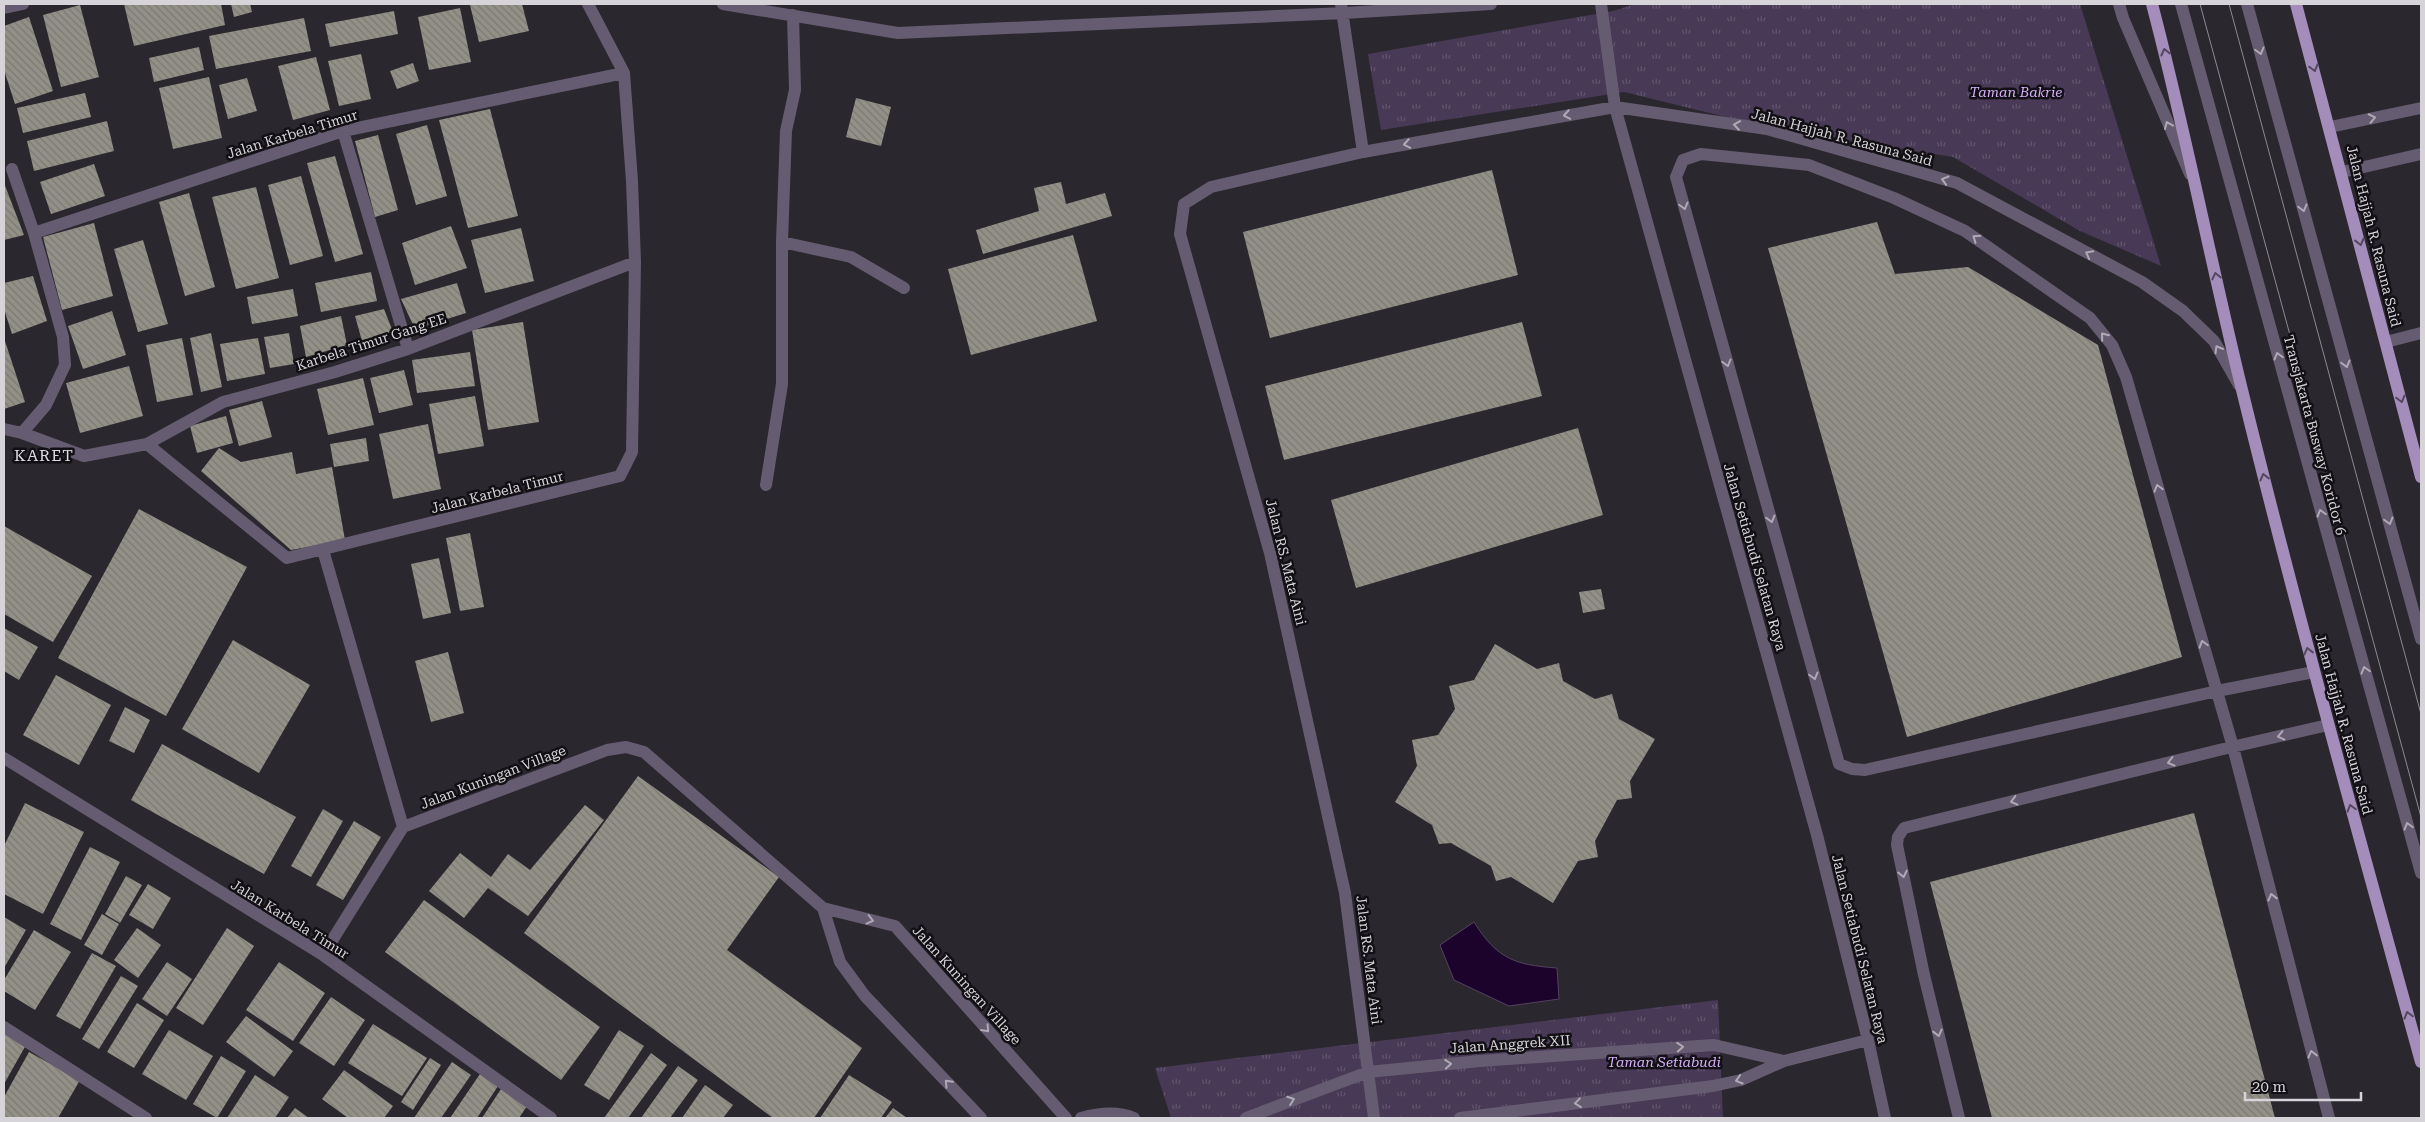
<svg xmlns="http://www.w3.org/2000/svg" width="2425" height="1122" viewBox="0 0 2425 1122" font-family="'Roboto Serif',serif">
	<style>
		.grass { fill: url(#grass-tufts) }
		.water { fill: #1b032c; stroke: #534260 }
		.building { fill: url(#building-back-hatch) }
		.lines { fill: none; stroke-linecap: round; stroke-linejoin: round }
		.minor { stroke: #665c71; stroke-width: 12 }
		.major { stroke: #a48dba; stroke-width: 12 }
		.tram { stroke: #8d8a90; stroke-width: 1 }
		.oneway { stroke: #afaab5 }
		.oneway2 { stroke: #54485f }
		.labels { text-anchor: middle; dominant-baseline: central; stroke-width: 5; stroke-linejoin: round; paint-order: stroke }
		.park-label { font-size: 14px; font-style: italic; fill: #d6affa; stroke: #121014 }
		.street-label { font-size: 14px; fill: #d7d4d9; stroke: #121014 }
		.quarter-label { font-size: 16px; letter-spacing: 1px; fill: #ddd8e2; stroke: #121014 }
	</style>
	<defs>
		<pattern id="grass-tufts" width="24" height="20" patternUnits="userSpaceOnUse" patternTransform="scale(1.25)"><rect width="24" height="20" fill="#483956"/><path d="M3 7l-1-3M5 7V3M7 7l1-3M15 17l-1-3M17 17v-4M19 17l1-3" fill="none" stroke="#62556e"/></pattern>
		<pattern id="building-back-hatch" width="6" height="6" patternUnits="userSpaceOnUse" patternTransform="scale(1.25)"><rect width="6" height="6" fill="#939187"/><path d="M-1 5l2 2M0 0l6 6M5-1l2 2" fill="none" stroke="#7a7972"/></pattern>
	</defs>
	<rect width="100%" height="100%" fill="#2a272e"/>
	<path class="grass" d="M1635,4H2080L2161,266L2080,231L1953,157L1779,130L1624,92L1381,130L1368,54L1613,11Z
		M1718,1000L1723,1118H1171L1155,1068Z"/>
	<path class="water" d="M1474,922C1497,959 1515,965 1557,968L1559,999L1509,1006L1454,980L1440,945Z"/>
	<path class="building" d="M124,4H221L225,25L134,46Z
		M231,4H250L252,12L234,17Z
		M477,4H522L529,31L479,42L470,5Z
		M80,5L99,77L61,87L43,15Z
		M460,8L471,62L429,70L418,17Z
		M394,11L398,34L330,47L325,24Z
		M29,17L53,91L15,104L4,70V26Z
		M304,18L311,51L216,69L209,36Z
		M199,47L204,70L154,82L149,58Z
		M361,54L371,99L339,106L328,61Z
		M316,57L330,110L293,120L278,66Z
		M413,63L419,81L397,89L390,71Z
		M209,77L222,138L173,149L159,88Z
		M247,78L257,111L228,119L219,85Z
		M85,93L91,117L23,133L17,108Z
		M856,98L891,107L881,146L846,137Z
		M490,109L518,216L468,228L439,120Z
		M107,121L114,151L34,171L27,141Z
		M427,125L447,196L416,205L396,134Z
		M378,135L398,210L375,217L355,141Z
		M335,156L363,254L335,262L307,163Z
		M94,164L105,196L51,214L40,182Z
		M1492,170L1518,275L1270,338L1243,232Z
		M301,176L323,256L290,265L268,185Z
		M1061,182L1066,204L1105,193L1112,216L983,254L976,230L1039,211L1034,188Z
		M4,183L24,235L4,240Z
		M256,187L279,278L236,289L212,197Z
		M189,193L215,287L185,296L159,202Z
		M1877,222L1895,274L1968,267L2098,345L2182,657L1907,737L1768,248Z
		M94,223L113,296L62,310L43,237Z
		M451,226L467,268L415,285L402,243Z
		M521,228L534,281L485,293L471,240Z
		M1073,235L1097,321L971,355L948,269Z
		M143,240L168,324L138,332L114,249Z
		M371,272L377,301L321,312L315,283Z
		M33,276L47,321L12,334L4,309V283Z
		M457,283L466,313L415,329L401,299Z
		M293,289L298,316L252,324L247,297Z
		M384,309L393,332L362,341L355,316Z
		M112,311L126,355L83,369L68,326Z
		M341,316L347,345L306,357L300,326Z
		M523,322L539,422L488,430L472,330Z
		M1522,322L1542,396L1284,460L1265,386Z
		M211,333L222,387L201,392L190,338Z
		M289,333L294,364L270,368L264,337Z
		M4,338L25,402L4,409Z
		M182,338L193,395L157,402L146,345Z
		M258,338L265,374L227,381L220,344Z
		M470,352L475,386L417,393L412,360Z
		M129,366L143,416L80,433L66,383Z
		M404,370L413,405L379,413L370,378Z
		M363,378L374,425L328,435L317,389Z
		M475,396L484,446L438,454L429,404Z
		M262,401L272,437L239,446L229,410Z
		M226,416L233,443L197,453L190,426Z
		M428,424L441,489L393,499L379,434Z
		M1578,428L1603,515L1356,588L1331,500Z
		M366,438L369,461L334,467L330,444Z
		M219,448L241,462L292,452L296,474L332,467L345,540L291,550L201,471Z
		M139,509L247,567L166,716L58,658Z
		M4,526L92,576L53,642L4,614Z
		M470,533L484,607L460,611L446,538Z
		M439,558L451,613L423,619L411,564Z
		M1601,589L1605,609L1583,613L1579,592Z
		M4,628L38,647L19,680L4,671Z
		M233,640L310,685L259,773L182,729Z
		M1495,644L1537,669L1559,663L1563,681L1595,699L1612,694L1619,719L1655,739L1630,781L1632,798L1617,800L1595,841L1598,857L1578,861L1553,903L1511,877L1496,881L1491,866L1451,843L1439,844L1432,825L1395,802L1417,766L1412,740L1438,735L1455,709L1449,686L1474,680Z
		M448,652L464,713L431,722L415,661Z
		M56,675L111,705L79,765L23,735Z
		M125,707L150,720L134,753L109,741Z
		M162,744L296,817L264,874L131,800Z
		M638,776L779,877L727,950L862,1048L814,1118H773L524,933Z
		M25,803L84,832L43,914L4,894V846Z
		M585,805L604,820L528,916L488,888L464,918L429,891L460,853L491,877L508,854L530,870Z
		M323,809L343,821L311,877L291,866Z
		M2194,813L2275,1118H1992L1930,882Z
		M354,821L381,837L343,900L316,885Z
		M90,847L120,862L81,940L50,924Z
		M126,876L142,885L120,923L105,914Z
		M148,884L171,898L153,929L129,915Z
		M424,900L600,1027L561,1080L385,952Z
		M102,914L119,924L102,955L84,945Z
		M4,917L26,930L4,968Z
		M137,928L161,945L138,978L114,960Z
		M227,928L254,946L203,1025L176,1008Z
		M34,930L71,952L35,1010L4,991V980Z
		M92,953L116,966L80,1029L56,1016Z
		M167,962L192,979L167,1016L142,999Z
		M279,962L325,993L293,1041L246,1010Z
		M121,976L138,986L99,1049L82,1039Z
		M331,997L365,1020L334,1066L299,1043Z
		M137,1003L164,1020L134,1068L107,1052Z
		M246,1016L293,1051L274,1077L226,1042Z
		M373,1024L427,1058L402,1096L348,1063Z
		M169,1030L213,1056L186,1100L142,1074Z
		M619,1030L644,1046L609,1100L584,1085Z
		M4,1032L26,1045L4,1084Z
		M29,1052L80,1080L58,1118H4V1097Z
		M651,1053L667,1065L628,1118H604Z
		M221,1056L246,1071L217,1118L193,1104Z
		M430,1058L441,1065L413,1110L401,1102Z
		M452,1062L471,1075L441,1118H414Z
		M678,1066L698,1080L670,1118H641Z
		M344,1070L393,1106L384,1118H348L322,1099Z
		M480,1074L498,1086L477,1118H450Z
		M255,1075L289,1097L275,1118H227Z
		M849,1075L892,1102L881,1118H820Z
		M705,1085L733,1105L723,1118H682Z
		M503,1086L529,1103L519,1118H482Z
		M295,1108L309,1118H287Z
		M893,1108L907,1118H885Z"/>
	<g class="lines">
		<path class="minor" d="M723,4L898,33L1344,13L1491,4
			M1341,4L1363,152
			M1601,4L1615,107L1817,835L1868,1040L1885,1118
			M2119,4L2123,18L2190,174
			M2181,4L2421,873
			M2247,4L2421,639
			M4,8L23,4
			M2330,127L2421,108
			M343,131L408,349
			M12,169L34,233L63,337L65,365L46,405L22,433
			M2342,172L2421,154
			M34,233L343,131L624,73
			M782,242L851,257L904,288
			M2386,342L2421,333
			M4,429L22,433L84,456L147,444L223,402L335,372L408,349L635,262
			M147,444L287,558L620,476L632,452L635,262L632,181L624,73L588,4
			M766,485L782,384V242L786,131L795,90L793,15
			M323,550L403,827
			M2314,672L2217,691L1865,770L1852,769L1839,764L1676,177L1683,160L1701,154L1809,165L1894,198L1965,231L2090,318L2112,345L2126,377L2233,747L2329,1118
			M4,758L323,955L551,1118
			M403,827L607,750L626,747L644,752L823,908L895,926L1066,1118
			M823,908L840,962L865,996L981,1118
			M323,955L403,827
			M4,1027L146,1118
			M1081,1118C1099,1113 1117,1111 1134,1118
			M1246,1118L1368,1072L1480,1061L1714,1045L1784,1061
			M1374,1118L1345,893L1270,553L1180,234L1184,204L1211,187L1363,152L1615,107L1767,129L1957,183L2142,282L2183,311L2214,341L2239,385
			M1460,1118L1713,1086L1741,1080L1784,1061L1868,1040
			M1959,1118L1924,975L1897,845L1898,837L1904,828L2219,750L2328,725"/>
		<path class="major" d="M2152,4C2186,133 2211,264 2243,394C2298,618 2360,840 2421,1062
			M2296,4L2421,477"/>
		<path class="tram" d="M2200,4L2421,817
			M2229,4L2421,714"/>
	</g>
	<defs><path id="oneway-chevron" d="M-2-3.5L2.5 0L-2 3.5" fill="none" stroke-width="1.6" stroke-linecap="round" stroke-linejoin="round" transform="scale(1.25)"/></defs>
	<g class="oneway">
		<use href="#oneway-chevron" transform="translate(2260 51) rotate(75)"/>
		<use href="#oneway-chevron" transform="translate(1567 115) rotate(170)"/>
		<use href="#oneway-chevron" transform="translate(2372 118) rotate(-12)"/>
		<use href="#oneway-chevron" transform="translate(1737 125) rotate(-172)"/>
		<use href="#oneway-chevron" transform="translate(2168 125) rotate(-113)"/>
		<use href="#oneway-chevron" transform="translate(1407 144) rotate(170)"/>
		<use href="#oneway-chevron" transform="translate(1945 180) rotate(-164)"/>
		<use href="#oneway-chevron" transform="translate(1684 206) rotate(75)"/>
		<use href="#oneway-chevron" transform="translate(2303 208) rotate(75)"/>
		<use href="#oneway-chevron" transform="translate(1976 238) rotate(-145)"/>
		<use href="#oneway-chevron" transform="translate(2089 254) rotate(-152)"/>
		<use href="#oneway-chevron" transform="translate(2104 336) rotate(-129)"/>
		<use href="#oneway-chevron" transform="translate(2218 349) rotate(-120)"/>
		<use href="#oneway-chevron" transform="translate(2278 356) rotate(-105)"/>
		<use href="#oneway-chevron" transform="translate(1727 363) rotate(75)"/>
		<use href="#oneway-chevron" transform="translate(2346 364) rotate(75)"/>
		<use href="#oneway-chevron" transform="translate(2158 488) rotate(-106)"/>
		<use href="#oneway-chevron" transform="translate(2321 513) rotate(-106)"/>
		<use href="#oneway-chevron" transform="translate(1771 519) rotate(75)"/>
		<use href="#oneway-chevron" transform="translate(2389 521) rotate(75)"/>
		<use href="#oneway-chevron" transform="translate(2203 644) rotate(-106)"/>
		<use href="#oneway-chevron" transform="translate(2365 670) rotate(-106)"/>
		<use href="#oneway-chevron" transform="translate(1814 676) rotate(75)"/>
		<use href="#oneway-chevron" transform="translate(2281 736) rotate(167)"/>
		<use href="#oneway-chevron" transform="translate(2171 762) rotate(166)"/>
		<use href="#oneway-chevron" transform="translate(2014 801) rotate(166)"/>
		<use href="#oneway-chevron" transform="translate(2408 826) rotate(-106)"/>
		<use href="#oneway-chevron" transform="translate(1903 874) rotate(78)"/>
		<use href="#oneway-chevron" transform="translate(2272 897) rotate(-104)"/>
		<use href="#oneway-chevron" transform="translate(870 920) rotate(14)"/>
		<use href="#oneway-chevron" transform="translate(986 1029) rotate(48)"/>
		<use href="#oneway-chevron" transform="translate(1938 1033) rotate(76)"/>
		<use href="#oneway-chevron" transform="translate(1680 1047) rotate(-4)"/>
		<use href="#oneway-chevron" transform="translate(2312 1054) rotate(-104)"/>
		<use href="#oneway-chevron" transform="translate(1448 1064) rotate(-5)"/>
		<use href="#oneway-chevron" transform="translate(1739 1080) rotate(163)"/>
		<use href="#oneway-chevron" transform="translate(948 1083) rotate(-133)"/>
		<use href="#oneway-chevron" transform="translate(1291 1100) rotate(-20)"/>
		<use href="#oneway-chevron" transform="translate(1578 1103) rotate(173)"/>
	</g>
	<g class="oneway2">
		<use href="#oneway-chevron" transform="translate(2165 52) rotate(-104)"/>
		<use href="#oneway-chevron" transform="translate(2314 68) rotate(75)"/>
		<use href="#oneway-chevron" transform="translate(2360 242) rotate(76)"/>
		<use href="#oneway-chevron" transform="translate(2216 276) rotate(-103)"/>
		<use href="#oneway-chevron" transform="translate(2401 399) rotate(75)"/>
		<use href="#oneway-chevron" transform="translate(2264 477) rotate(-104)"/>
		<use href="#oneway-chevron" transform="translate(2308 651) rotate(-104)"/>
		<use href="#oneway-chevron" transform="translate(2351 808) rotate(-106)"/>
		<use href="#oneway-chevron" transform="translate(2408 1015) rotate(-106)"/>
	</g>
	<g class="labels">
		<g class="park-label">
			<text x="2016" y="92">Taman Bakrie</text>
			<text x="1664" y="1062">Taman Setiabudi</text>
		</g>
		<g class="street-label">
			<text transform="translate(292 134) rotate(-17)">Jalan Karbela Timur</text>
			<text transform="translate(1842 137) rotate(15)">Jalan Hajjah R. Rasuna Said</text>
			<text transform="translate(2374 236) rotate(76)">Jalan Hajjah R. Rasuna Said</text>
			<text transform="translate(371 342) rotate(-18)">Karbela Timur Gang EE</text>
			<text transform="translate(2315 435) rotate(75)">Transjakarta Busway Koridor 6</text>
			<text transform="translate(497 492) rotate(-14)">Jalan Karbela Timur</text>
			<text transform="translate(1755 557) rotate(74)">Jalan Setiabudi Selatan Raya</text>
			<text transform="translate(1286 562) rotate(76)">Jalan RS. Mata Aini</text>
			<text transform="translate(2344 724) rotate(75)">Jalan Hajjah R. Rasuna Said</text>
			<text transform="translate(493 777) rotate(-21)">Jalan Kuningan Village</text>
			<text transform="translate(290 919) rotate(32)">Jalan Karbela Timur</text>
			<text transform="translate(1860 949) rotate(76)">Jalan Setiabudi Selatan Raya</text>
			<text transform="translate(1369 960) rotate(83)">Jalan RS. Mata Aini</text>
			<text transform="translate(967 985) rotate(48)">Jalan Kuningan Village</text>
			<text transform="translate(1510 1044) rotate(-4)">Jalan Anggrek XII</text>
		</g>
		<g class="quarter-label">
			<text x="44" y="455">KARET</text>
		</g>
	</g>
	<rect width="2425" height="1122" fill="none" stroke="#d7d4d9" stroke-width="10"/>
	<path d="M2245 1092v8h116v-8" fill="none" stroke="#d7d4d9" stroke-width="2.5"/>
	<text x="2252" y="1092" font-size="15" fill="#d7d4d9" stroke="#121014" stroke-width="4" paint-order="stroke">20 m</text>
</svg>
